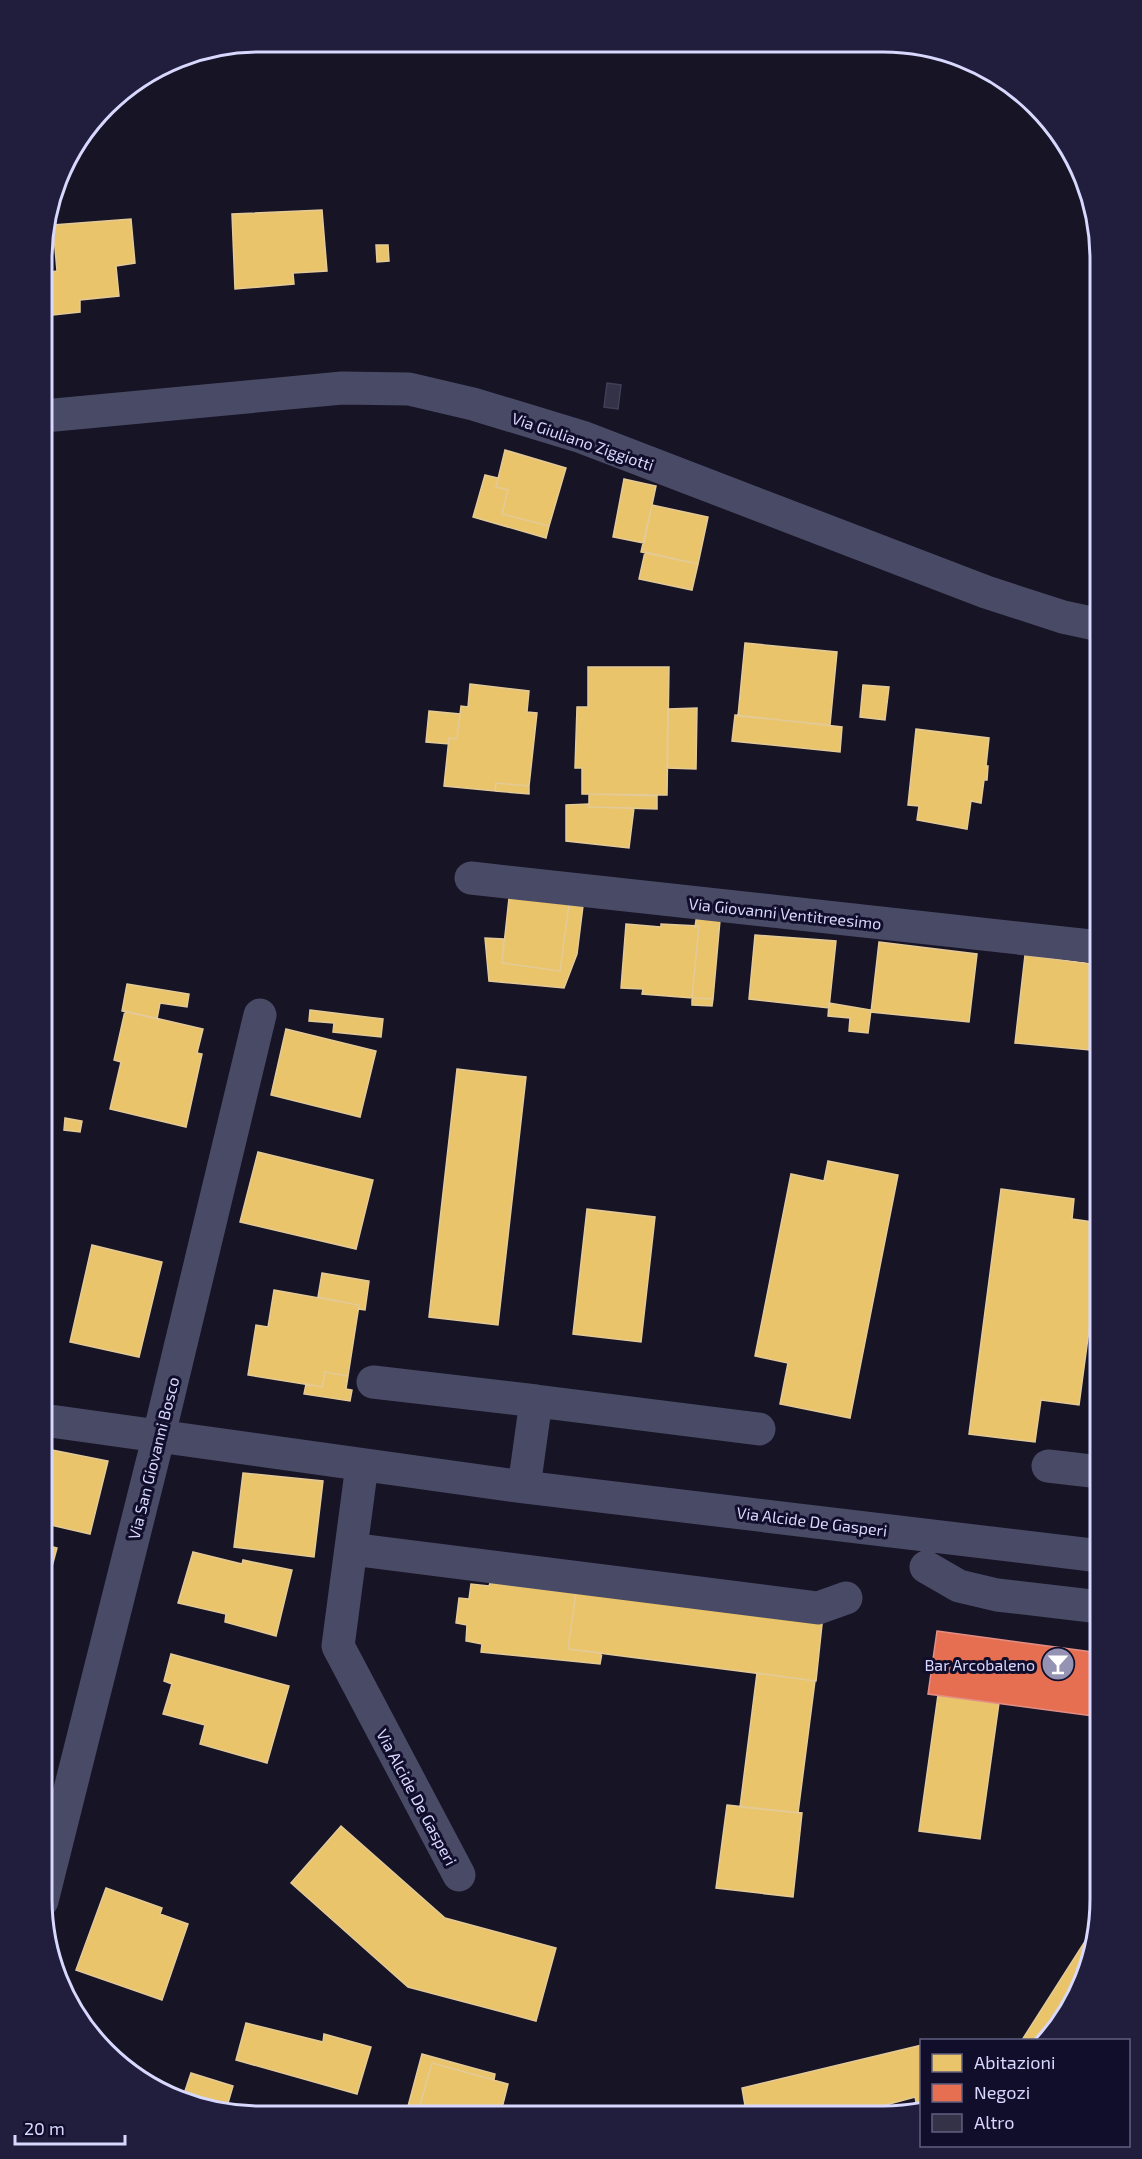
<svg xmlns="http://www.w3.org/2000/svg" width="1142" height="2159" viewBox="0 0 1142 2159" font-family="'Exo 2',sans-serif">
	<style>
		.homes { fill: #e9c46a; stroke: #e4ca97; stroke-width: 1.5 }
		.shops { fill: #e76f51; stroke: #e28e85; stroke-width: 1.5 }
		.building { fill: #343246; stroke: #413f58; stroke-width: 1.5 }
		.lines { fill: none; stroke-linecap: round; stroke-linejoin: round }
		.minor { stroke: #494a66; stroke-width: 33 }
		.labels { text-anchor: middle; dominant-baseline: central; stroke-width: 6; stroke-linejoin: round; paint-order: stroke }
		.street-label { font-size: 16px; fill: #d8d8ff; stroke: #100e2b }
		.poi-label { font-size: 16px; fill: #d8d8ff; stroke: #100e2b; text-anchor: end }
		.rim { fill: none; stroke: #d8d8ff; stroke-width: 3 }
	</style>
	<rect width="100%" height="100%" fill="#161425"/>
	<path class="homes" d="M322,210L327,271L293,273L294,284L235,289L232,214Z
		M131,219L135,263L116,266L119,296L80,300V312L44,316V273L57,271L53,225Z
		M376,245H388L389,261L377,262Z
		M505,450L566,468L549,526L502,514L508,490L496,487Z
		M485,475L498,478L496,487L508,490L502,514L549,526L546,538L473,517Z
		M624,479L656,486L644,543L613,537Z
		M652,505L708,517L698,564L641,552Z
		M645,552L698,564L692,590L639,579Z
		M745,643L837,652L830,725L738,716Z
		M588,667H669L667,795L582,794V768H575L577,707H588Z
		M470,684L529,691L527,712L537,713L529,786L496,783L495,791L444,786L449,738L457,739L461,706L468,707Z
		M863,685L889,687L885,720L860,717Z
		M697,708L696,769L667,768L668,709Z
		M429,711L460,714L457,739L449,738V744L426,742Z
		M735,715L842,727L840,752L732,741Z
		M916,729L989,738L986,766H988L987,780H984L981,803L971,801L967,829L917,820L919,806L908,805Z
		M496,783L529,786V794L495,791Z
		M589,794L657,796V809L589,807Z
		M589,804V807L634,808L629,848L566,841V805Z
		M509,898L569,904L560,971L502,963Z
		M569,904L583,906L577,954L564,988L489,981L485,938L504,939L502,963L560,971Z
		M698,907L721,909L713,999L692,998L699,926L695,927Z
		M626,924L661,927V924L699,926L692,998L642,994L643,989L621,988Z
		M755,935L836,941L829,1008L749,999Z
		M879,942L977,954L969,1022L871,1012Z
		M1025,955L1099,965L1090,1050L1015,1043Z
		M127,984L189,994L187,1007L160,1003L157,1019L122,1011Z
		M692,998L713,999L712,1006L692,1005Z
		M829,1003L871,1010L868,1033L849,1031L850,1018L828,1016Z
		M310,1010L383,1019L381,1037L333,1032L334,1023L309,1021Z
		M125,1011L203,1029L197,1053L202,1054L186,1127L110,1109L121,1062L114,1060Z
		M286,1029L376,1051L360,1117L271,1095Z
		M457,1069L526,1077L498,1325L429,1317Z
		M65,1118L82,1121L80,1132L64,1130Z
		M258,1152L373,1180L356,1249L240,1222Z
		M828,1161L898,1175L850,1418L780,1404L788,1363L755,1356L791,1174L824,1181Z
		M1001,1189L1074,1199L1072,1219L1100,1223V1248L1079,1405L1041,1400L1035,1442L969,1434Z
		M587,1209L655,1217L641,1342L573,1334Z
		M92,1245L162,1262L139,1357L70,1342Z
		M322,1273L369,1281L365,1310L359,1309V1305L318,1297Z
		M274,1290L359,1305L348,1376L325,1372L322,1387L248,1375L256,1325L268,1327Z
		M325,1372L348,1376L346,1389L352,1390L350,1401L304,1394L306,1384L322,1387Z
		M42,1448L108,1461L90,1534L42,1523Z
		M243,1473L323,1481L314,1557L234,1547Z
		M42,1544L57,1548L47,1585L42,1584Z
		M193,1552L242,1564L243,1560L292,1570L276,1636L225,1622L226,1614L178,1603Z
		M490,1583L576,1593L568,1649L602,1653L600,1664L481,1652L482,1644L466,1641L467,1625L456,1623L459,1598L469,1599L471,1584L489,1586Z
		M42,1584L51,1586L45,1608L42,1607Z
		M577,1585L823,1615L816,1681L568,1649Z
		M42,1607L52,1610L42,1642Z
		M171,1654L289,1686L267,1763L200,1744L205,1725L163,1714L172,1684L164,1681Z
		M757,1673L815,1681L798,1813L740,1807Z
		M938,1695L999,1703L980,1839L919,1831Z
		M727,1805L802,1813L793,1897L716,1888Z
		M341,1826L445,1918L556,1948L536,2021L408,1987L291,1883Z
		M1100,1856V1914L1084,1982L1055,2032L1046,2040H1022L1091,1932Z
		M106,1888L162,1908L160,1914L188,1924L162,2000L76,1970Z
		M246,2023L323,2042L324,2034L371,2047L357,2094L236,2060Z
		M922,2045V2111H918L915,2097L842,2117H747L742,2088Z
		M422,2054L495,2074L494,2080L432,2063L418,2112L407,2110Z
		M432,2063L508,2084L500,2116H417Z
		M191,2073L233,2086L225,2113L182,2100Z"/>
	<path class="shops" d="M937,1631L1100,1653V1717L928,1694Z"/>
	<path class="building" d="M607,383L621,385L618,409L604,407Z"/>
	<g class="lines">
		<path class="minor" d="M44,416L342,388L409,389L473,404L582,437L986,592L1063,617L1100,625
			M471,878L1100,947
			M373,1382L536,1401L524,1487
			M536,1401L759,1429
			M43,1420L524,1487L1100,1556
			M362,1465L338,1646L459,1875
			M1048,1466L1100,1472
			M351,1549L818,1608L846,1598
			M926,1567L959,1586L997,1595L1100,1607
			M42,1901L159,1435L260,1015"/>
	</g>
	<defs>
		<g id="bar-disc" transform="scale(1.725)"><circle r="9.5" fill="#9493b3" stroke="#100e2b"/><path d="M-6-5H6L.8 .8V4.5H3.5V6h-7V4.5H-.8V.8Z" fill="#fff"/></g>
	</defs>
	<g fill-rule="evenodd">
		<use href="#bar-disc" x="1058" y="1664"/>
	</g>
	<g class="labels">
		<g class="street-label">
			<text transform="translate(583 441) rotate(19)">Via Giuliano Ziggiotti</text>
			<text transform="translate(785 913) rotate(6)">Via Giovanni Ventitreesimo</text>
			<text transform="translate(153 1458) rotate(-76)">Via San Giovanni Bosco</text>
			<text transform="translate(812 1521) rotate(7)">Via Alcide De Gasperi</text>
			<text transform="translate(417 1797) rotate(62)">Via Alcide De Gasperi</text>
		</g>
		<g class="poi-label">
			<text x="1035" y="1664">Bar Arcobaleno</text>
		</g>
	</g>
	<path d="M0 0H1142V2159H0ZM259 52H883A207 207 0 0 1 1090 259V1899A207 207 0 0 1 883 2106H259A207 207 0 0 1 52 1899V259A207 207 0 0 1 259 52Z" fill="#201e3c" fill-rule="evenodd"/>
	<path class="rim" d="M259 52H883A207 207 0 0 1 1090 259V1899A207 207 0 0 1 883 2106H259A207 207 0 0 1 52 1899V259A207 207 0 0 1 259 52Z"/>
	<rect x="920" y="2039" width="210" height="108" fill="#100e2b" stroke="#605f80" stroke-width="1.5"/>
	<rect x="932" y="2054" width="30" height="18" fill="#e9c46a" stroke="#605f80" stroke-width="1.5"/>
	<text x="974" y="2069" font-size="18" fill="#d8d8ff">Abitazioni</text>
	<rect x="932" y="2084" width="30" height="18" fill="#e76f51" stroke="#605f80" stroke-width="1.5"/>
	<text x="974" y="2099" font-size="18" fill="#d8d8ff">Negozi</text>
	<rect x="932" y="2114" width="30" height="18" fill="#343246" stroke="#605f80" stroke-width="1.5"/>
	<text x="974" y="2129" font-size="18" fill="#d8d8ff">Altro</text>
	<path d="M15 2135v9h110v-9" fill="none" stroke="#d8d8ff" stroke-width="3"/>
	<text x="24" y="2135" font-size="18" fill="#d8d8ff" stroke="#100e2b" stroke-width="4.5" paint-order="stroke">20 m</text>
</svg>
